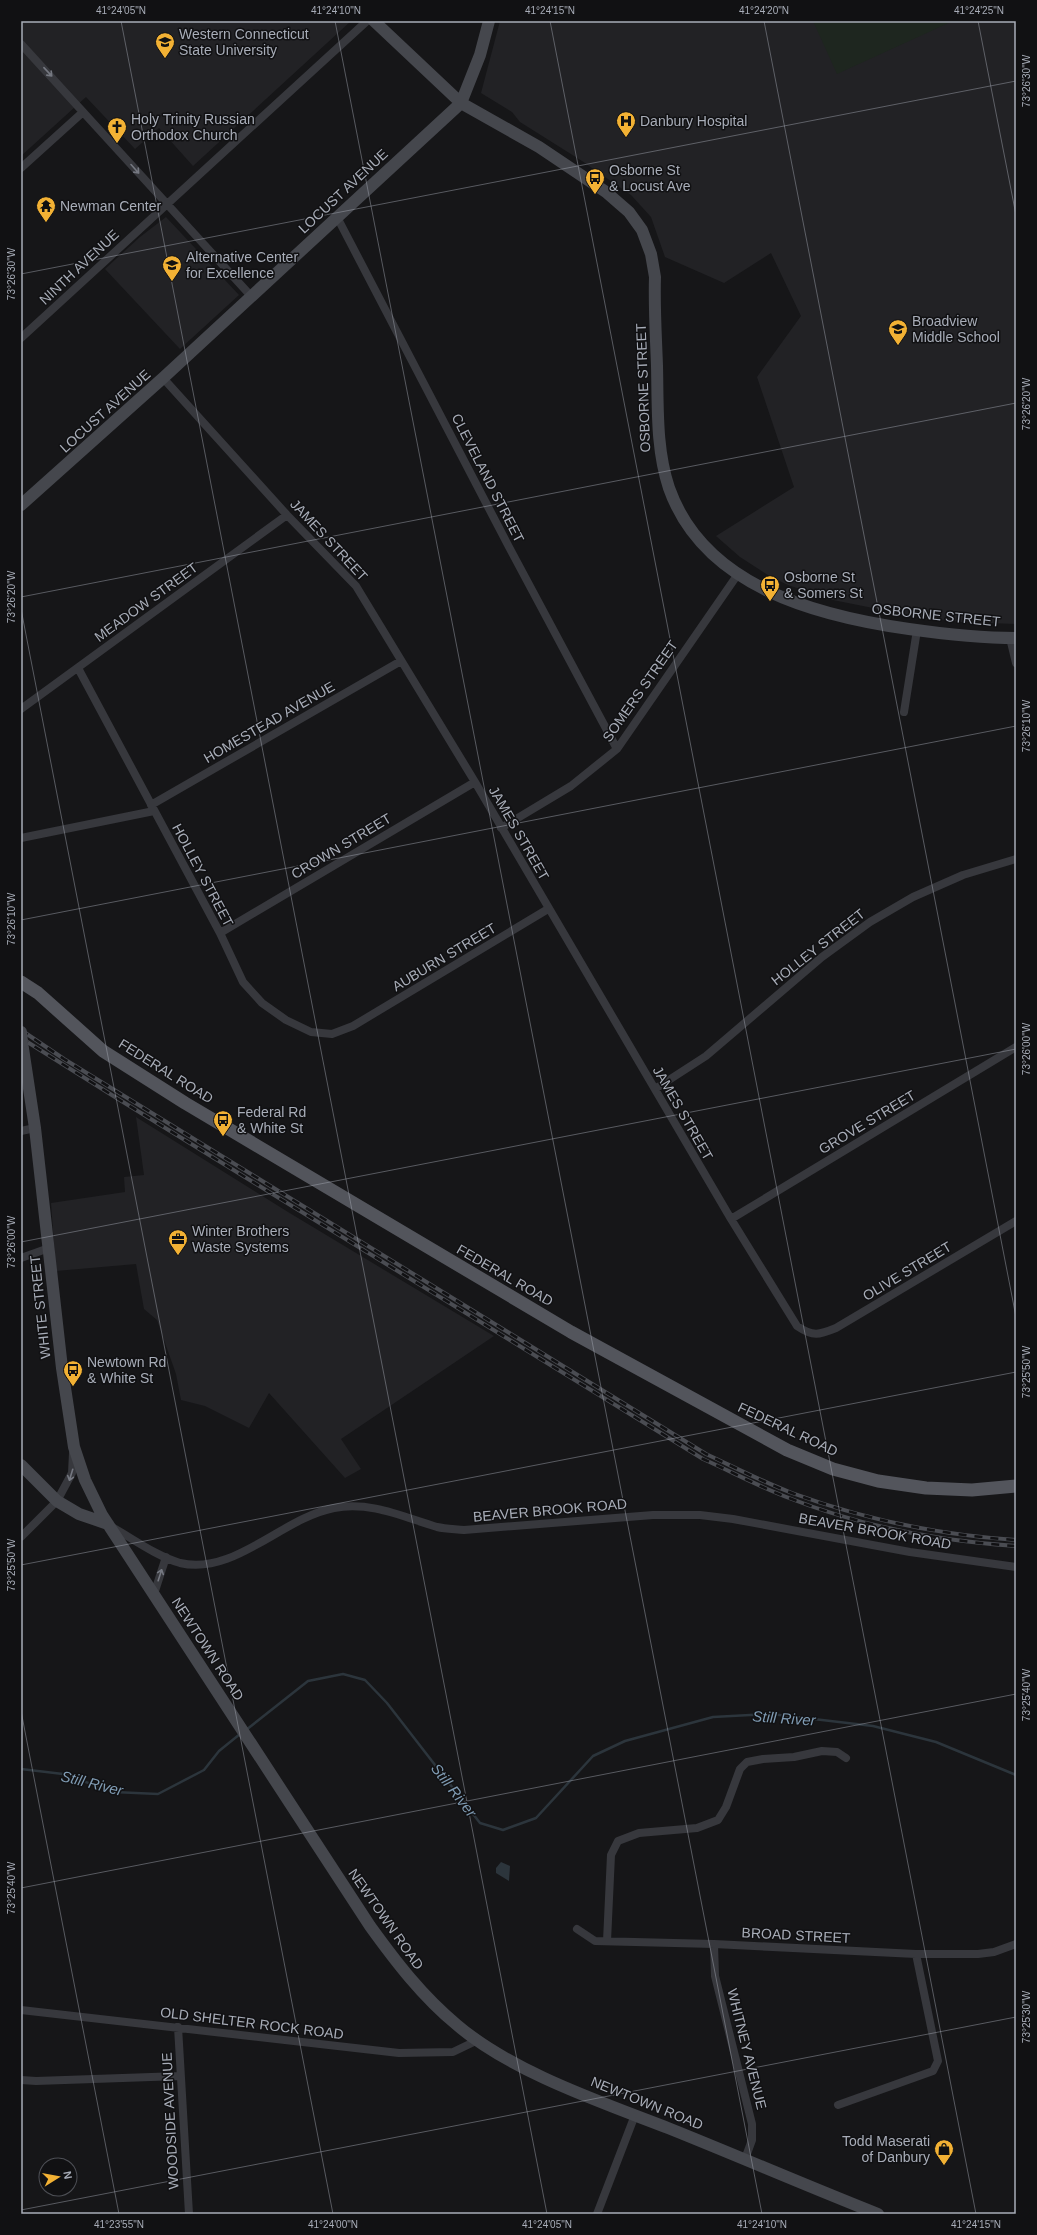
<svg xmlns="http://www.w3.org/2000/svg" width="1037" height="2235" viewBox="0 0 1037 2235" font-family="Arial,sans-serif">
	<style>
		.built { fill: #222225 }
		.green { fill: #1e261f }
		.water { fill: #2c353c }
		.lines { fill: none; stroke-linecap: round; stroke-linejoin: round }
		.stream { stroke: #2c353c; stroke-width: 2.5 }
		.street { stroke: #37383d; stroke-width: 8 }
		.secondary { stroke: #45474d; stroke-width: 12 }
		.primary { stroke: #53555c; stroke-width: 13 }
		.rail-casing { stroke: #4a4c52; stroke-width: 4 }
		.rail { stroke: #111113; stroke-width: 2.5; stroke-dasharray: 8; stroke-linecap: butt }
		.secondary-bridge { stroke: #45474d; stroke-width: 12 }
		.oneway { stroke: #757881 }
		.ticks { fill: none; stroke: #a8adb8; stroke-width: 1; stroke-opacity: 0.45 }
		.labels { text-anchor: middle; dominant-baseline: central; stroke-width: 3; stroke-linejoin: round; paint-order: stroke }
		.poi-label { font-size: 14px; fill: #a8adb8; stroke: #111113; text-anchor: start }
		.street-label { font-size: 14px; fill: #a8adb8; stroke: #111113 }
		.water-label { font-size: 15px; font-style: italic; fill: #7f9bb3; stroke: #111113 }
		.neatline { fill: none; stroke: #a8adb8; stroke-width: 1.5 }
		.ticks-label { font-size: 10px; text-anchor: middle; fill: #a8adb8 }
	</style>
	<rect width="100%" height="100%" fill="#161618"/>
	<path class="built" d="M21,21H351L193,166L159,128L135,149L86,97L21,156Z
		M500,21H1016V624L961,622L913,616L833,600L788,585L771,577L740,557L716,536L794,487L757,377L801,316L771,253L724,283L665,257L651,217L631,195L582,161L520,122L512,112L481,93Z
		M166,217L239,295L180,349L105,269L140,237Z
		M136,1117L288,1212L494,1336L341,1439L361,1469L345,1478L269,1393L249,1428L205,1406L181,1400L176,1374L157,1320L144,1309L136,1264L56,1271L51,1203L125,1192L124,1177L144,1175Z"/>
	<path class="green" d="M813,21H953L837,74Z"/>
	<path class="water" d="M501,1862L510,1866L509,1881L496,1873V1868Z"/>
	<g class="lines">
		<path class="stream" d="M246,1730L308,1681L343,1674L365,1680L387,1703L480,1823L503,1830L536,1818L593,1756L625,1741L713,1717L771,1714L873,1726L936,1742L1016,1775
			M21,1769L63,1774L114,1792L158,1794L204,1770L219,1751L240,1734"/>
		<path class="street" d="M21,44L251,296
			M21,168L83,112
			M337,217L509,547L617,749
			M21,338L367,21
			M163,378L287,515L356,586L475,782L731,1219L797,1326C813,1337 819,1335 836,1328L1016,1221
			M1010,638L1016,663
			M78,668L220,933L243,982L262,1003L286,1020L311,1032L332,1034L353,1026L548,909
			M21,709L287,515
			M904,712L917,630
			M151,805L401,661
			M501,828L571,786L617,749L738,574
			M21,838L154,811
			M220,933L475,782
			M655,1089L706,1056L822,957L870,922L913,897L963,875L1016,859
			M21,1131L35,1128
			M731,1219L1016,1047
			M21,1258L49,1248
			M110,1526C132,1538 156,1556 180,1563C234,1576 282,1518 334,1508C371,1501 403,1517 437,1527C446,1529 456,1529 464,1530L653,1515H700L733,1519L910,1552L1016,1567
			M21,1537L57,1501L72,1473L73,1453
			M154,1594L166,1557
			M577,1929L595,1941L714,1944L916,1954H978L994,1952L1016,1944
			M607,1941L611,1855L618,1841L639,1833L697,1828L718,1820L726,1807L740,1769L747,1762L763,1759L794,1757L822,1751L837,1752L846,1758
			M714,1944L715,1976L752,2124V2140L745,2159
			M21,2010L399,2053L453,2052L478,2040
			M178,2027L189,2214
			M21,2080L36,2081L180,2076
			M838,2105L933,2071L938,2061L916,1954
			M597,2214L635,2115"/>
		<path class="secondary" d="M374,21L461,103L539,147L606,192L629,212L642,230L651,254L655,277C654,307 656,337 657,366C658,407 656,449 669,488C704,587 817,616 909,629C944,634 980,638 1016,638
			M21,505L163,378L461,103L480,55L489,21
			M22,1042L35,1128L62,1368L74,1447L85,1480L102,1515L370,1926C396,1962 422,1996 457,2025C512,2072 601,2102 668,2128C738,2156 807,2186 878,2214
			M21,1465L57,1501L79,1514L108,1524"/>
		<path class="primary" d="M21,982L38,993L103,1051L185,1103L571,1332L787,1450L833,1469L878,1481L926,1488L972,1490L1016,1486"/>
		<g class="rail-casing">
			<path id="rail" d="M21,1030L64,1059L706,1454C734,1467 763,1482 792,1493C863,1519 940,1535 1016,1540
				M21,1038L115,1097L703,1459C732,1472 760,1487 789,1498C860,1526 940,1541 1016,1546"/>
		</g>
		<use href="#rail" class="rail"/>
		<path class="secondary-bridge" d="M21,1032L22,1042"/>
	</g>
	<defs><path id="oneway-shaft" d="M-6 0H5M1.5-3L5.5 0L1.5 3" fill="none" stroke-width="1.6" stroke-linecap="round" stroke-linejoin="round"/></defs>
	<g class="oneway">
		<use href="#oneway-shaft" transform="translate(48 72) rotate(47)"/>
		<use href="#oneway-shaft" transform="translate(135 169) rotate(48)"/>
		<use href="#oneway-shaft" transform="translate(71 1475) rotate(107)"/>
		<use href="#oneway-shaft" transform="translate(160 1575) rotate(-72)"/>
	</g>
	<path class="ticks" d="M121,21L547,2214M335,21L762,2214M550,21L976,2214M764,21L1016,1317M978,21L1016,215M21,274L1016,81M21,597L1016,403M21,609L333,2214M21,920L1016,726M21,1242L1016,1049M21,1565L1016,1372M21,1711L119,2214M21,1888L1016,1694M21,2210L1016,2017"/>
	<defs>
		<g id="university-pin" transform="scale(1)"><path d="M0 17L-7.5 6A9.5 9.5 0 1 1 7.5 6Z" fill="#f2b134" stroke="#111113"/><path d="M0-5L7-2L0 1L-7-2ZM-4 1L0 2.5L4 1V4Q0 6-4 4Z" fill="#111"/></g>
		<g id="hospital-pin" transform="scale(1)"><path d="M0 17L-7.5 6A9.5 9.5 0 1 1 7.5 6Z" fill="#f2b134" stroke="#111113"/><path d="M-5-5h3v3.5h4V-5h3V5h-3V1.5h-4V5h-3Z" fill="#111"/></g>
		<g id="church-pin" transform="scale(1)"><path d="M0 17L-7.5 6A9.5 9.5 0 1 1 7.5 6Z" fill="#f2b134" stroke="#111113"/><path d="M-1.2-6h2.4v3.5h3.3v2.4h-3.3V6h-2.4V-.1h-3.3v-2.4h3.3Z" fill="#111"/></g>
		<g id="bus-pin" transform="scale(1)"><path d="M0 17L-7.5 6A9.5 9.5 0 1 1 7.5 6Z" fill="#f2b134" stroke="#111113"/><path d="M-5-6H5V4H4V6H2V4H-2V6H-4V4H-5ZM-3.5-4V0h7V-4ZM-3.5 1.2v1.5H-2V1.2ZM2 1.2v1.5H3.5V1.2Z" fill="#111"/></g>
		<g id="temple-pin" transform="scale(1)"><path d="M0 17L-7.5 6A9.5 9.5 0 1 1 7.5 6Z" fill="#f2b134" stroke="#111113"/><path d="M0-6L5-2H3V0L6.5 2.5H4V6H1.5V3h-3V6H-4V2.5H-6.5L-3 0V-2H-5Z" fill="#111"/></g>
		<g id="school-pin" transform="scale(1)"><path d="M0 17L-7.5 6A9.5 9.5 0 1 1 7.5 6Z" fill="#f2b134" stroke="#111113"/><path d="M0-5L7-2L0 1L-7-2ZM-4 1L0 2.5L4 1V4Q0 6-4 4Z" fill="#111"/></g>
		<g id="office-pin" transform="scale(1)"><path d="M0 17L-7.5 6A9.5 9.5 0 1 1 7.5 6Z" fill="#f2b134" stroke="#111113"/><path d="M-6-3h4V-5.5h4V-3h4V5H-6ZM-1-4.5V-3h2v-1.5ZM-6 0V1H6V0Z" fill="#111"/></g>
		<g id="shop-pin" transform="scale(1)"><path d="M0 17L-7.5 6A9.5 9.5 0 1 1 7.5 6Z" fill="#f2b134" stroke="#111113"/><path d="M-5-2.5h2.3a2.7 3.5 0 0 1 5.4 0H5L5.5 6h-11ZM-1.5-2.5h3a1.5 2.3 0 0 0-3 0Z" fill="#111"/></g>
	</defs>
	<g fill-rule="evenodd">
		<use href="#university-pin" x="165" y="42"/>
		<use href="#hospital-pin" x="626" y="121"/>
		<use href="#church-pin" x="117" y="127"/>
		<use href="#bus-pin" x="595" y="178"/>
		<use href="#temple-pin" x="46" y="206"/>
		<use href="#school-pin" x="172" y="265"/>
		<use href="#school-pin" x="898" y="329"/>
		<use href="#bus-pin" x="770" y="585"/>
		<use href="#bus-pin" x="223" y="1120"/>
		<use href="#office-pin" x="178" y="1239"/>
		<use href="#bus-pin" x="73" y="1370"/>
		<use href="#shop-pin" x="944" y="2149"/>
	</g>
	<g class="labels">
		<g class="poi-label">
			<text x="179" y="34">Western Connecticut<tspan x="179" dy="16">State University</tspan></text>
			<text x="131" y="119">Holy Trinity Russian<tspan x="131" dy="16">Orthodox Church</tspan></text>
			<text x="640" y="121">Danbury Hospital</text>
			<text x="609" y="170">Osborne St<tspan x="609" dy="16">&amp; Locust Ave</tspan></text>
			<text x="60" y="206">Newman Center</text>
			<text x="186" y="257">Alternative Center<tspan x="186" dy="16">for Excellence</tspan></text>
			<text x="912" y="321">Broadview<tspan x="912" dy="16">Middle School</tspan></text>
			<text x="784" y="577">Osborne St<tspan x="784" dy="16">&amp; Somers St</tspan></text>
			<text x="237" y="1112">Federal Rd<tspan x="237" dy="16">&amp; White St</tspan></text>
			<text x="192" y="1231">Winter Brothers<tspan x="192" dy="16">Waste Systems</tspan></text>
			<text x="87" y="1362">Newtown Rd<tspan x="87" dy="16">&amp; White St</tspan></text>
			<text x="930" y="2141" text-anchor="end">Todd Maserati<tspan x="930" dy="16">of Danbury</tspan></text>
		</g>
		<g class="street-label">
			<text transform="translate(343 191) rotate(-43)">LOCUST AVENUE</text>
			<text transform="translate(79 267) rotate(-43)">NINTH AVENUE</text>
			<text transform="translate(643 388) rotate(-92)">OSBORNE STREET</text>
			<text transform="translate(105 411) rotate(-42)">LOCUST AVENUE</text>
			<text transform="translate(488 478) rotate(63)">CLEVELAND STREET</text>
			<text transform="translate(329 540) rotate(47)">JAMES STREET</text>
			<text transform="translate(146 602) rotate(-36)">MEADOW STREET</text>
			<text transform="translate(936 615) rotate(6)">OSBORNE STREET</text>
			<text transform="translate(640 691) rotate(-55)">SOMERS STREET</text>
			<text transform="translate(269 722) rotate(-30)">HOMESTEAD AVENUE</text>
			<text transform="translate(519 833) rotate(60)">JAMES STREET</text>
			<text transform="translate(341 846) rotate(-31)">CROWN STREET</text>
			<text transform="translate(203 875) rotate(62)">HOLLEY STREET</text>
			<text transform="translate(818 947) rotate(-38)">HOLLEY STREET</text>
			<text transform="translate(444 957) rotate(-31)">AUBURN STREET</text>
			<text transform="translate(166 1071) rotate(32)">FEDERAL ROAD</text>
			<text transform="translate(683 1113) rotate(60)">JAMES STREET</text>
			<text transform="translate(867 1122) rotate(-31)">GROVE STREET</text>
			<text transform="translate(907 1271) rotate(-31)">OLIVE STREET</text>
			<text transform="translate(505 1275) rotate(30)">FEDERAL ROAD</text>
			<text transform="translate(40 1307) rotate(-96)">WHITE STREET</text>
			<text transform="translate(788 1429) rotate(25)">FEDERAL ROAD</text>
			<text transform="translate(550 1510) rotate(-5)">BEAVER BROOK ROAD</text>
			<text transform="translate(875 1531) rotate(10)">BEAVER BROOK ROAD</text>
			<text transform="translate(208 1649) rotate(57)">NEWTOWN ROAD</text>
			<text transform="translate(386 1919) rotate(55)">NEWTOWN ROAD</text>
			<text transform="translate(796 1935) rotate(3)">BROAD STREET</text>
			<text transform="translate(252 2023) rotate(7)">OLD SHELTER ROCK ROAD</text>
			<text transform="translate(747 2049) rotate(76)">WHITNEY AVENUE</text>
			<text transform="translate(647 2103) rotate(22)">NEWTOWN ROAD</text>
			<text transform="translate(170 2121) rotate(-93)">WOODSIDE AVENUE</text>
		</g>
		<g class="water-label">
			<text transform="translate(784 1718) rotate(4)">Still River</text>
			<text transform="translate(92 1783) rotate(14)">Still River</text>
			<text transform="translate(454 1790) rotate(52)">Still River</text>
		</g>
	</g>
	<rect width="1037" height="2235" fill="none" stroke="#111113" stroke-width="44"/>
	<g transform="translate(58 2177) rotate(79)"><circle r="19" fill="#111113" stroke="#4d4f55"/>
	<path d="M0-3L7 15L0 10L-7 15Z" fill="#f2b134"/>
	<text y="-6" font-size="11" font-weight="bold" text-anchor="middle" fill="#a8adb8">N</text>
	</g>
	<rect x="22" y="22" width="993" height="2191" class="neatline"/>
	<g class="ticks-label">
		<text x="121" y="14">41°24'05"N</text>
		<text x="336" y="14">41°24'10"N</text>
		<text x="550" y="14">41°24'15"N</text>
		<text x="764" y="14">41°24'20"N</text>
		<text x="979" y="14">41°24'25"N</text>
		<text transform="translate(1026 81) rotate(-90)" y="4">73°26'30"W</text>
		<text transform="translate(11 274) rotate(-90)" y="4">73°26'30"W</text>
		<text transform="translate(1026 404) rotate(-90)" y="4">73°26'20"W</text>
		<text transform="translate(11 597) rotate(-90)" y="4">73°26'20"W</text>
		<text transform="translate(1026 726) rotate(-90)" y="4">73°26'10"W</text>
		<text transform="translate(11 919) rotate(-90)" y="4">73°26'10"W</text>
		<text transform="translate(1026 1049) rotate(-90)" y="4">73°26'00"W</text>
		<text transform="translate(11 1242) rotate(-90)" y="4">73°26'00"W</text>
		<text transform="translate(1026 1372) rotate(-90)" y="4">73°25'50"W</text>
		<text transform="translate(11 1565) rotate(-90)" y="4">73°25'50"W</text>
		<text transform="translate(1026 1695) rotate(-90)" y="4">73°25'40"W</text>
		<text transform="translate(11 1888) rotate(-90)" y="4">73°25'40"W</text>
		<text transform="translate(1026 2017) rotate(-90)" y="4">73°25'30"W</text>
		<text x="119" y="2228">41°23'55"N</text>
		<text x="333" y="2228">41°24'00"N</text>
		<text x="547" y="2228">41°24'05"N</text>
		<text x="762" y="2228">41°24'10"N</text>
		<text x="976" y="2228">41°24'15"N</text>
	</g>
</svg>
